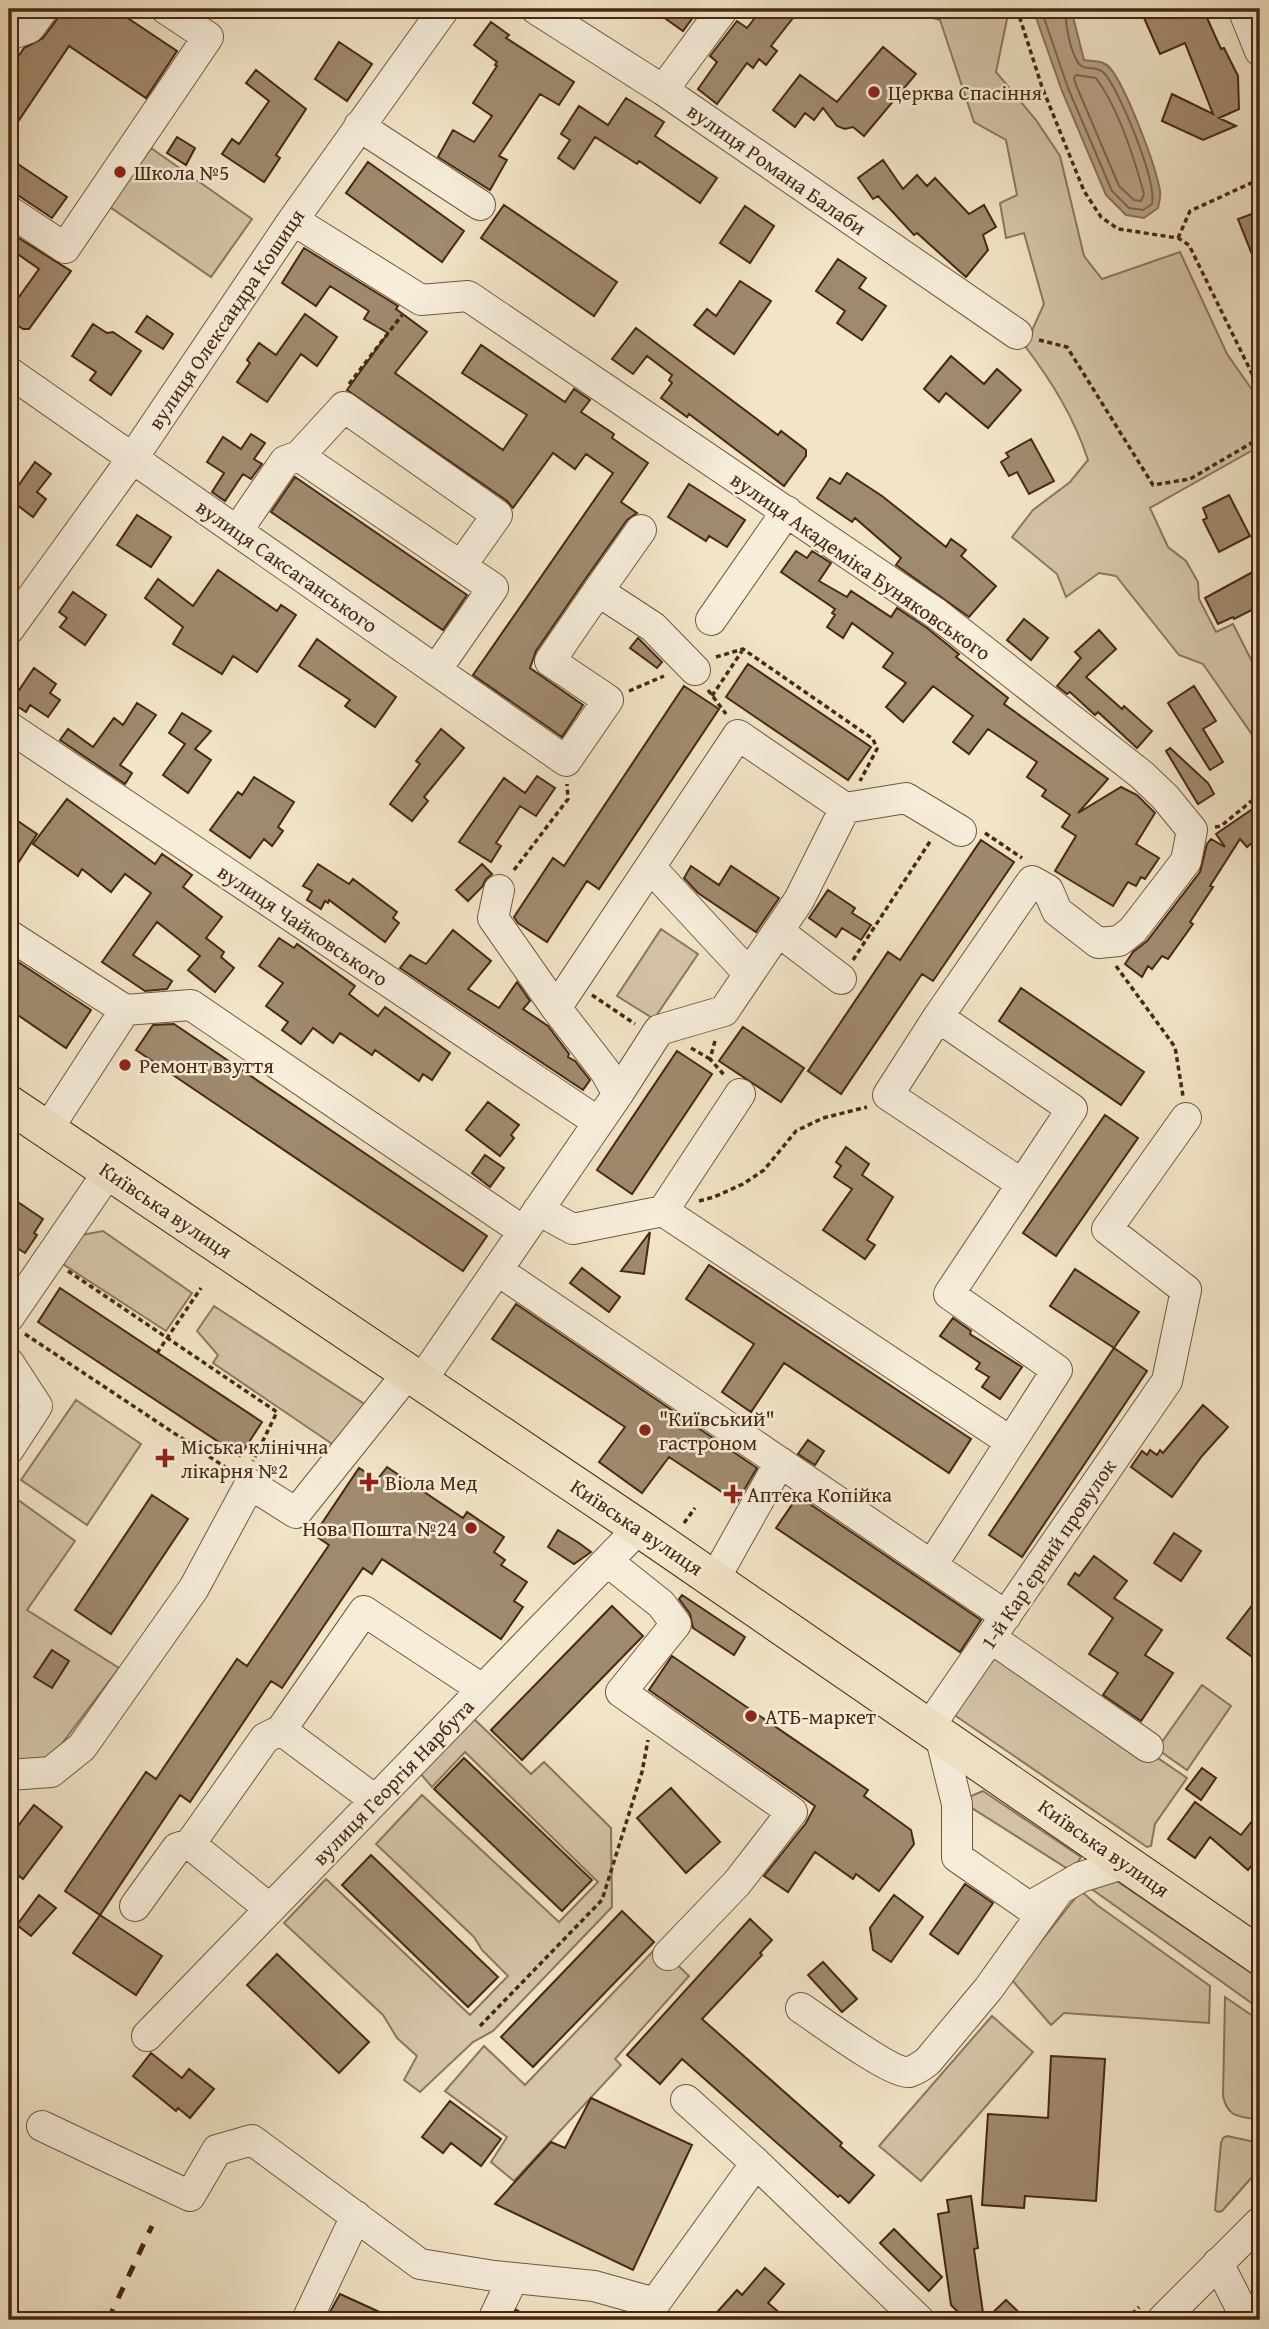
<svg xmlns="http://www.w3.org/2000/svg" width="1269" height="2329" viewBox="0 0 1269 2329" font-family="'Gentium Book Plus',serif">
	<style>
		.green { fill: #d4c4a8; stroke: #8e765c; stroke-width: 2 }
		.water { fill: #b8a489; stroke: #8b7259; stroke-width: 2 }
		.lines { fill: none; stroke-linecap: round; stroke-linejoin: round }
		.shore { stroke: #80664c; stroke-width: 2 }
		.building { fill: #a08a6f; stroke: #482810; stroke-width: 2 }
		.minor-casing { stroke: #72573e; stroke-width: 32 }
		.major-casing { stroke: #482810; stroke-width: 39 }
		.path { stroke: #482810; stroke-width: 3.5; stroke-dasharray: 5 3.5; stroke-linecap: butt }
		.minor { stroke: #f6eddb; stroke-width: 30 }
		.major { stroke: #f1e4c7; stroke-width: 37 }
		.rail { stroke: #482810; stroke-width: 5; stroke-dasharray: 12 12; stroke-linecap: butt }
		.poi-dot { fill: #8f2418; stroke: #f6eddb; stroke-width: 2.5 }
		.labels { text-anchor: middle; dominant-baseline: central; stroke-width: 5; stroke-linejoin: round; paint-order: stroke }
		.poi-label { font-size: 21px; fill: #482810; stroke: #f6eddb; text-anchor: start }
		.street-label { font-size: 21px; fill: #482810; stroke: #f6eddb }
	</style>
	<rect width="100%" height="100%" fill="#f1e4c7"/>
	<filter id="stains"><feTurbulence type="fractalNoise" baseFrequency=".00286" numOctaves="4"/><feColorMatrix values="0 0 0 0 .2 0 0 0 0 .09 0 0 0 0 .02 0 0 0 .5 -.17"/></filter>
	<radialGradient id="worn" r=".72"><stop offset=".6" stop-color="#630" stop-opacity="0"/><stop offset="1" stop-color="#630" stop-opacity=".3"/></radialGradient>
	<path class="green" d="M901,9H1004L1007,19L996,72L1036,120L1060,156L1084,256L1102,279L1180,252L1227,354L1260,401V446L1150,508L1168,547L1186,561L1198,582L1199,599L1216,632L1233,624L1260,677V746L1203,664L1179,655L1116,576L1099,573L1066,597L1057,574L1012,537L1033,510L1070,482L1088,460C1074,417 1052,382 1025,346L1044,304L1024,233L1006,238L1000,203L1017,195L1006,140L974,122L940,20Z
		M151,148L252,219L211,277L110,207Z
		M661,929L698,954L654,1019L617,996Z
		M103,1231L192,1293L166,1331L55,1259L71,1237Z
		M214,1306L369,1407L338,1448L213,1363L218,1355L197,1331Z
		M76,1400L141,1444L87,1525L21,1480Z
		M10,1494L75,1541L27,1610L119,1668L45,1766L9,1768Z
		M996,1647L1187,1778L1155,1824L1151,1846L1147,1847L950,1712Z
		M1202,1685L1231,1706L1187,1770L1157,1749Z
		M471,1716L531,1774L544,1762L611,1828L612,1907L493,2031L473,2042L420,2092L404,2080L417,2056L397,2038L383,2015L284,1923L326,1879L470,2015L508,1976L482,1950L474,1937L376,1844L422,1795L559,1922L598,1882L465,1752L432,1787L419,1772Z
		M983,1791L1081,1857L1075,1866L1068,1869L964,1803L971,1796Z
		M1114,1879L1260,1979V2009L1086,1885Z
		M1081,1891L1097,1905L1210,1986L1209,2023L1064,2013L1051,2025L1011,1979Z
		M658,1946L689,1976L615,2059L621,2065L514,2181L491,2162L507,2137L445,2091L484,2046L525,2085Z
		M1225,1997L1260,2021V2120C1240,2116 1228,2119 1223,2096Z
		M992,2016L1033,2052L921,2181L879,2146Z
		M1227,2136L1260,2143V2168L1222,2211L1218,2212L1215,2210L1221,2143L1223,2138Z"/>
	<path class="water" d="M1033,9H1071L1084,60C1094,62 1102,59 1110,68C1126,87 1156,166 1160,191C1161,197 1159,202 1158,208L1144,218L1126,215L1106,195L1062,91Z"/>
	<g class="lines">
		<path class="shore" d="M1041,9L1068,88L1112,191L1129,208L1143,210L1152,204C1157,181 1120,92 1105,74C1097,64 1083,73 1077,61C1069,46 1066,25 1065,9
			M1076,75L1096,78C1119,109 1134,157 1144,194L1141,201L1134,200L1119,186L1076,85L1074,78Z"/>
	</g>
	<path class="building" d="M60,9H114L177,51L146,98L69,46L9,135V70L24,48L43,38L57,19Z
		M652,9H699L683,31Z
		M762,9H800L771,46L777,51L766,65L759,59L753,68L747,63L717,104L698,89L717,62L710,56L737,21L747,28Z
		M1140,9H1203L1221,49L1224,48L1238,76L1239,109L1219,118L1236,126L1203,140L1162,121L1172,94L1213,114L1185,43L1160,54Z
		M491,22L509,35L506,38L574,82L559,105L540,94L499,156L507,160L490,190L438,157L453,130L474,142L492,116L473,103L497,66L495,65L497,62L474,45Z
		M339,42L372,64L347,101L315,79Z
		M883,47L916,74L864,136L853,127L845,129L837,126L823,108L814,120L805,113L795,127L773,110L800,75L837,102Z
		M256,70L306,109L276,155L280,158L264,182L222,154L232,139L239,144L269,101L246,83Z
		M626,98L664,122L655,136L717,178L700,203L639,161L637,164L595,137L574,169L558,158L570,140L561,134L579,106L608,125Z
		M177,137L195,148L186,165L167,153Z
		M9,158L67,197L52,218L19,196L9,194Z
		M883,160L903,189L917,175L927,186L935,178L969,214L984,205L996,227L983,235L988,250L966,277L917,233L914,235L878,196L873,199L858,178Z
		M368,162L464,231L442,262L346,193Z
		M504,205L617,282L594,316L481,238Z
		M745,206L774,226L750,263L720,243Z
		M1260,211V272H1259L1238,219Z
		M9,232L71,271L29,329H23L11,321L18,313L11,308L39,269L9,248Z
		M304,248L398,306L396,309L427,332L395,373L503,450L527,415L462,373L481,345L565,402L574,389L590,400L581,412L614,434L612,438L648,463L621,502L637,513L627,520L584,581L536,651L530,668L583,705L562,737L473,675L613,473L586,454L575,469L553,453L513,508L507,501L347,390L388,333L364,319L369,311L330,286L316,306L282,283Z
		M838,259L866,278L859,288L886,306L862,340L837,323L845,311L816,291Z
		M740,281L771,301L734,354L694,325L707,309L716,316Z
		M305,314L337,337L317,366L301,354L267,402L237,382L250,363L247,360L259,343L276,355Z
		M147,316L173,334L163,349L136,332Z
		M93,324L107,333L113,332L141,351L111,395L90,380L96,372L72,356Z
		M636,328L778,435L781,431L806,450V456L784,486L689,414L687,417L661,398L672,383L669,380L672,375L647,356L633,374L612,359Z
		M951,356L984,384L997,369L1021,390L988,428L946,393L939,402L924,389Z
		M251,434L265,443L254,459L262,464L251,479L243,474L225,501L212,492L224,473L207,462L223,437L241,449Z
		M1031,439L1054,481L1029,494L1017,472L1009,476L1001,462L1009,457L1006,453Z
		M35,462L51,474L37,492L46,499L33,517L9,499Z
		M847,473L882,496L946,547L951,539L966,550L961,556L996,586L969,617L896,565L901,558L855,518L852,522L817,498L830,478L840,484Z
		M295,477L467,595L443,630L271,512Z
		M689,484L745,520L727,547L709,536L706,541L668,517Z
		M1229,495L1250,536L1219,552L1203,520L1207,518L1203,508Z
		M137,515L171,537L151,567L117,545Z
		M796,551L807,558L812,551L831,563L819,581L847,597L851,591L891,617L897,608L927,628L959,654L956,657L1008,698L1004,704L1108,779L1078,813L1121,787L1137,795L1155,813L1136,844L1159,858L1145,879L1141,877L1136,886L1128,882L1113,906L1055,871L1076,836L1062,827L1070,815L1042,796L1046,790L1027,777L1037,762L988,729L969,754L953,742L973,716L933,686L903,722L886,707L906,683L883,667L893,653L852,623L843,638L827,627L835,615L832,613L835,609L781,572Z
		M1260,568V606L1234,619L1233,617L1218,624L1205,598Z
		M218,570L277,611L281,605L296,615L257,672L233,656L222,674L173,644L183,627L145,598L158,579L193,606Z
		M73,592L106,615L85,645L60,627L67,618L59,612Z
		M1024,619L1048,638L1031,660L1007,640Z
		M1099,630L1116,649L1086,677L1122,709L1124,706L1152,731L1137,748L1098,712L1095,715L1070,692L1067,694L1057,686L1081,658L1075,652Z
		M638,638L662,662L657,668L630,648Z
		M317,639L396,697L375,727L345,706L350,700L299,666Z
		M748,664L871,747L848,780L726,697Z
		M34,668L56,684L50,693L60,700L48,717L30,705L26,712L11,702Z
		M684,686L719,709L599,889L587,881L547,942L518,923L514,917L553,858L564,866Z
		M1194,686L1216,721L1203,729L1223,762L1210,770L1168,703Z
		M137,703L156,715L120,765L132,773L125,784L60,740L68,729L93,747L114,718L123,725Z
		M182,713L211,731L195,749L211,760L188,793L163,775L185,744L169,733Z
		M441,729L464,748L424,797L428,801L412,821L390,804L420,764L416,761Z
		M1170,748L1208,783L1214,794L1198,804L1166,751Z
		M537,776L555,788L536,816L520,806L496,843L501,846L491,862L459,842L504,778L525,793Z
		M254,777L294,802L278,827L283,831L272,846L264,839L250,858L210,830L238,792L242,795Z
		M67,799L155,864L162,854L192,875L183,887L222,917L206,938L224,952L221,957L234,968L215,992L188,970L200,956L157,922L133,955L172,981L167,989L145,991L102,962L151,893L125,874L111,892L82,869L78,876L33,844Z
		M1260,804V836L1247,847L1240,839L1210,886L1213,887L1190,922L1193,924L1168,959L1162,956L1152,969L1148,966L1142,977L1125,964L1133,952L1147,941L1200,872L1207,844L1211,839L1225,847L1216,834Z
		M9,815L37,834L9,877Z
		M981,840L1014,862L933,981L922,974L841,1094L808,1071L888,952L900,960Z
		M318,864L349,884L353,879L397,912L393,918L399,923L385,942L329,900L328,903L325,901L321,909L307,900L312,891L303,886Z
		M482,864L492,874L486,879L482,887L468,901L456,890Z
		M691,866L719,885L731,866L779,898L756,932L698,893L684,878Z
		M828,890L855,908L852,913L871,925L861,940L842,928L836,937L809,918Z
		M453,930L491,961L468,989L499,1008L517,982L530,1001L523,1009L548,1026L569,1054L568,1057L575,1061L590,1080L583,1090L400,968L410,955L426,964Z
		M279,938L294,948L297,944L355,986L349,994L378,1016L385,1007L450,1053L432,1080L423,1074L419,1081L375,1050L372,1055L340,1033L333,1043L313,1028L301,1044L282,1030L288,1022L266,1006L283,983L259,966Z
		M9,956L91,1010L66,1048L9,1009Z
		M1021,988L1144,1072L1121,1105L999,1021Z
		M174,1024L487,1236L463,1271L136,1050L153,1025Z
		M743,1027L804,1068L781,1102L719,1061Z
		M677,1051L712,1074L632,1194L597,1170Z
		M488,1102L519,1125L511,1135L514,1138L500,1156L466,1130Z
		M1105,1115L1138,1138L1056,1256L1023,1233Z
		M846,1147L869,1164L862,1175L893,1197L867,1240L875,1245L865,1259L823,1230L852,1189L834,1177L841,1166L836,1162Z
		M485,1155L504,1168L490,1187L472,1173Z
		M9,1196L43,1219L34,1233L37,1235L25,1253L9,1243Z
		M650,1232L644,1274L621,1271Z
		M709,1265L971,1439L949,1473L784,1363L751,1412L722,1392L754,1344L686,1299Z
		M582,1268L620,1297L609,1312L570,1283Z
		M1075,1269L1139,1312L1114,1348L1050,1306Z
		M60,1288L262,1422L240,1456L38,1322Z
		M516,1304L757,1468L737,1502L669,1457L642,1493L599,1462L625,1427L492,1339Z
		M953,1318L971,1331L970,1334L1022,1367L1000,1399L982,1387L989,1377L976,1369L980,1363L940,1336Z
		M1114,1348L1147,1371L1022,1557L989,1535Z
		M1203,1405L1228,1427L1202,1456L1172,1497L1131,1467L1142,1451L1147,1455L1150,1450L1157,1455L1160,1450L1163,1453Z
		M808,1440L824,1451L815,1465L798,1454Z
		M387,1467L463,1518L467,1512L504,1537L494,1552L505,1560L501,1565L527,1582L514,1601L523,1607L501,1639L382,1559L372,1574L363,1568L282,1688L271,1681L190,1802L180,1795L100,1915L65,1891L146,1772L156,1779L237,1659L247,1666L329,1545L314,1535L359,1468L377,1480Z
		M152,1495L188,1519L111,1634L75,1610Z
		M798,1496L981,1620L960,1652L776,1528Z
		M558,1530L579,1543L591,1552L574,1564L548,1547Z
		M1174,1533L1201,1551L1181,1581L1154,1563Z
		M1094,1556L1127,1581L1114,1598L1162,1630L1145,1655L1173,1673L1141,1721L1103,1695L1118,1673L1089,1654L1113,1618L1068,1584L1075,1573L1079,1576Z
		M682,1595L745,1637L734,1655L693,1628L690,1614L679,1599Z
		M1260,1595V1663L1227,1638Z
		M612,1606L643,1636L522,1760L491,1730Z
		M52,1650L69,1661L52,1688L34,1677Z
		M672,1656L868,1790L864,1796L911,1830L914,1844L879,1891L856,1874L853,1879L815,1852L788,1892L764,1876L806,1823L815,1806L649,1690Z
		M464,1758L592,1880L562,1911L434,1789Z
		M1202,1768L1216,1778L1201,1800L1186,1789Z
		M671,1788L720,1842L686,1873L637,1818Z
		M1195,1802L1241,1835L1260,1811V1855L1248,1870L1210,1837L1195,1858L1168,1839Z
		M34,1805L62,1827L23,1879L9,1868V1838Z
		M371,1855L498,1977L468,2007L342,1885Z
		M965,1884L993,1903L958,1954L930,1934Z
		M39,1895L56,1908L31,1936L17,1925Z
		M894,1895L923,1917L891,1962L873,1950L870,1928Z
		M622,1911L654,1942L533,2067L501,2037Z
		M100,1915L162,1956L136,1995L73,1953Z
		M750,1919L772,1940L760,1953L762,1955L702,2019L842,2143L840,2146L874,2175L849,2203L840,2195L838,2197L682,2059L660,2084L627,2055Z
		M277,1954L369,2042L339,2073L247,1985Z
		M823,1962L857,1999L842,2012L808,1975Z
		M151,2053L182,2078L189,2069L214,2089L190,2118L178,2108L176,2111L133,2076Z
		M1051,2056L1105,2059L1096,2201L1025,2196L1024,2208L982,2205L988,2114L1048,2118Z
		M591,2098L692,2145L633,2270L495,2204L551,2142L565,2148Z
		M450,2101L501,2139L481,2166L451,2143L443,2153L422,2137Z
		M971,2196L978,2248L974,2249L984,2320H966L951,2305L938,2214L949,2212L947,2200Z
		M894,2229L942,2277L929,2291L880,2243Z
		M765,2268L784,2284L768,2303L788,2320H710L737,2290L742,2295Z
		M340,2294L397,2320H348L330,2312Z
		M1006,2300L1027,2320H985Z"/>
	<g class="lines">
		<g class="minor-casing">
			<path id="minor" d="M536,9L663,90L1017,334
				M1243,9L1260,51
				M9,35L29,28L43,9
				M663,90L723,9
				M359,126L480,205
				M9,211L65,248L208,37L166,9
				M293,220L421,300L468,296L937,614L1142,775L1165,797L1192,830L1186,861L1133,930L1119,941L1098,943L1057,911L1048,890L1032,881L938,1017L888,1095L1022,1184
				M9,372L566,761L608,700L550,661L598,591L653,627L695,670
				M299,456L493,588L436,670
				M237,531L285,461L299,456L344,407L497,515L461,566
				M598,591L641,530
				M711,620L787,511
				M9,629L132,459L293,220L444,9
				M9,727L598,1122
				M650,867L749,974
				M499,890L493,918L556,1008
				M778,931L841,979
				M9,935L125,1010
				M618,1094L659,1030L724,1011L799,900L845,808
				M47,1130L125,1010L191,1005L523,1231
				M538,1210L573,1229L663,1211L740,1094
				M663,1211L1011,1442
				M497,1270L1006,1616
				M9,1317L109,1171
				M9,1363L37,1406L9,1449
				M421,1381L618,1094L605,1071L556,1008L738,735L845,808L906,798L961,831
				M607,1561L661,1604L676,1624L621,1692L792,1812L737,1883L668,1955
				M932,1565L1057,1370L949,1294L1072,1109L938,1017
				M714,1580L780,1462
				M991,1638L1148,1747
				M929,1727L1167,1381L1186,1290L1107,1229L1186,1118
				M281,1730L375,1800
				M940,1735L957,1804V1857L1029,1907L1081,1877L1126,1863
				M9,1775L51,1772L82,1747L194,1588L250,1484L296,1513L408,1373
				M190,1844L270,1909
				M135,1906L177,1848L190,1844L265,1738L281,1730L364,1611L482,1689
				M801,2008C819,2020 892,2074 909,2072C916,2070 923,2065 928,2061L989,1988L1059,1890
				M147,2036L639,1528
				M686,2100L756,2163L919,2320
				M42,2126L190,2196L217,2150L252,2140L420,2264L494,2276L594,2286L655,2303L756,2163
				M1218,2263L1247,2320
				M307,2320L356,2216
				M493,2320L513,2278
				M1162,2320L1260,2222"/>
		</g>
		<g class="major-casing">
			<path id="major" d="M9,1104L639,1528L1260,1956"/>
		</g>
		<path class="path" d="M1017,9L1042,87L1084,191L1101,217L1118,229L1178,238L1189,245L1260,390
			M1178,238L1190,211L1260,179
			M1039,340L1067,347L1153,485L1190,479L1260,438
			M349,384L402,315
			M716,657L743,649L873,739L877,749L860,781
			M708,690L726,714
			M629,691L664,676
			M712,696L742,651
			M1215,827L1221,826L1260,794
			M985,833L1022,858
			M514,870L568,799L567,784
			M853,960L931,840
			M1116,966L1175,1047L1183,1096
			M592,995L635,1024
			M715,1041L710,1059L725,1076
			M691,1048L710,1059
			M699,1201L714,1197L743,1184L764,1170L796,1131L823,1118L867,1107
			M68,1271L277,1412L253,1461
			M25,1334L231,1471
			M157,1353L201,1288
			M684,1523L695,1508
			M480,2026L602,1900L642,1772L648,1740
			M1253,2197L1260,2189
			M1126,2320L1139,2307"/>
		<use href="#minor" class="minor"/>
		<use href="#major" class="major"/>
		<path class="rail" d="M108,2320L152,2226
			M268,2320L271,2314
			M512,2320L520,2304"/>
	</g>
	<g class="poi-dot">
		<circle cx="874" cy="92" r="7"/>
		<circle cx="120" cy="172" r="7"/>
		<circle cx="125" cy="1065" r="7"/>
		<circle cx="645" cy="1430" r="7"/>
		<path d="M161.5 1447.5h7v7h7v7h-7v7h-7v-7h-7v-7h7z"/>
		<path d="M365.5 1471.5h7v7h7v7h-7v7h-7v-7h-7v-7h7z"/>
		<path d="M729.5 1483.5h7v7h7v7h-7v7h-7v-7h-7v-7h7z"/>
		<circle cx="471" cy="1528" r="7"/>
		<circle cx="751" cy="1716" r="7"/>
	</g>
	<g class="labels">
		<g class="poi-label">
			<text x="888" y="92">Церква Спасіння</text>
			<text x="134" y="172">Школа №5</text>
			<text x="139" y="1065">Ремонт взуття</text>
			<text x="659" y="1418">"Київський"<tspan x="659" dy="24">гастроном</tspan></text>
			<text x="181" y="1446">Міська клінічна<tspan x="181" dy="24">лікарня №2</tspan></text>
			<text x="385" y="1482">Віола Мед</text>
			<text x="747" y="1494">Аптека Копійка</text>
			<text x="457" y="1528" text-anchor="end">Нова Пошта №24</text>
			<text x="765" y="1716">АТБ-маркет</text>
		</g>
		<g class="street-label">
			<text transform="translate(777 169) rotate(35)">вулиця Романа Балаби</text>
			<text transform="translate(226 319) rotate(-56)">вулиця Олександра Кошиця</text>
			<text transform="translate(287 566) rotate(35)">вулиця Саксаганського</text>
			<text transform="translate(861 566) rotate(35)">вулиця Академіка Буняковського</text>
			<text transform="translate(303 925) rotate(34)">вулиця Чайковського</text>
			<text transform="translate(166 1210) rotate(34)">Київська вулиця</text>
			<text transform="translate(637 1527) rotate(34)">Київська вулиця</text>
			<text transform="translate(1048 1554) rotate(-56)">1-й Карʼєрний провулок</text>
			<text transform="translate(393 1782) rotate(-46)">вулиця Георгія Нарбута</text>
			<text transform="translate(1104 1848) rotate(35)">Київська вулиця</text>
		</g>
	</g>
	<rect width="1269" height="2329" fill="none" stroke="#f1e4c7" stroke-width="35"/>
	<rect x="10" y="10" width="1248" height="2308" fill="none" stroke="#482810" stroke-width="3.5"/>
	<rect x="18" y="18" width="1234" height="2294" fill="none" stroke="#482810" stroke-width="2"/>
	<rect width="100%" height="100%" filter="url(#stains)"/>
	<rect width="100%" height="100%" fill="url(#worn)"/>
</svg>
